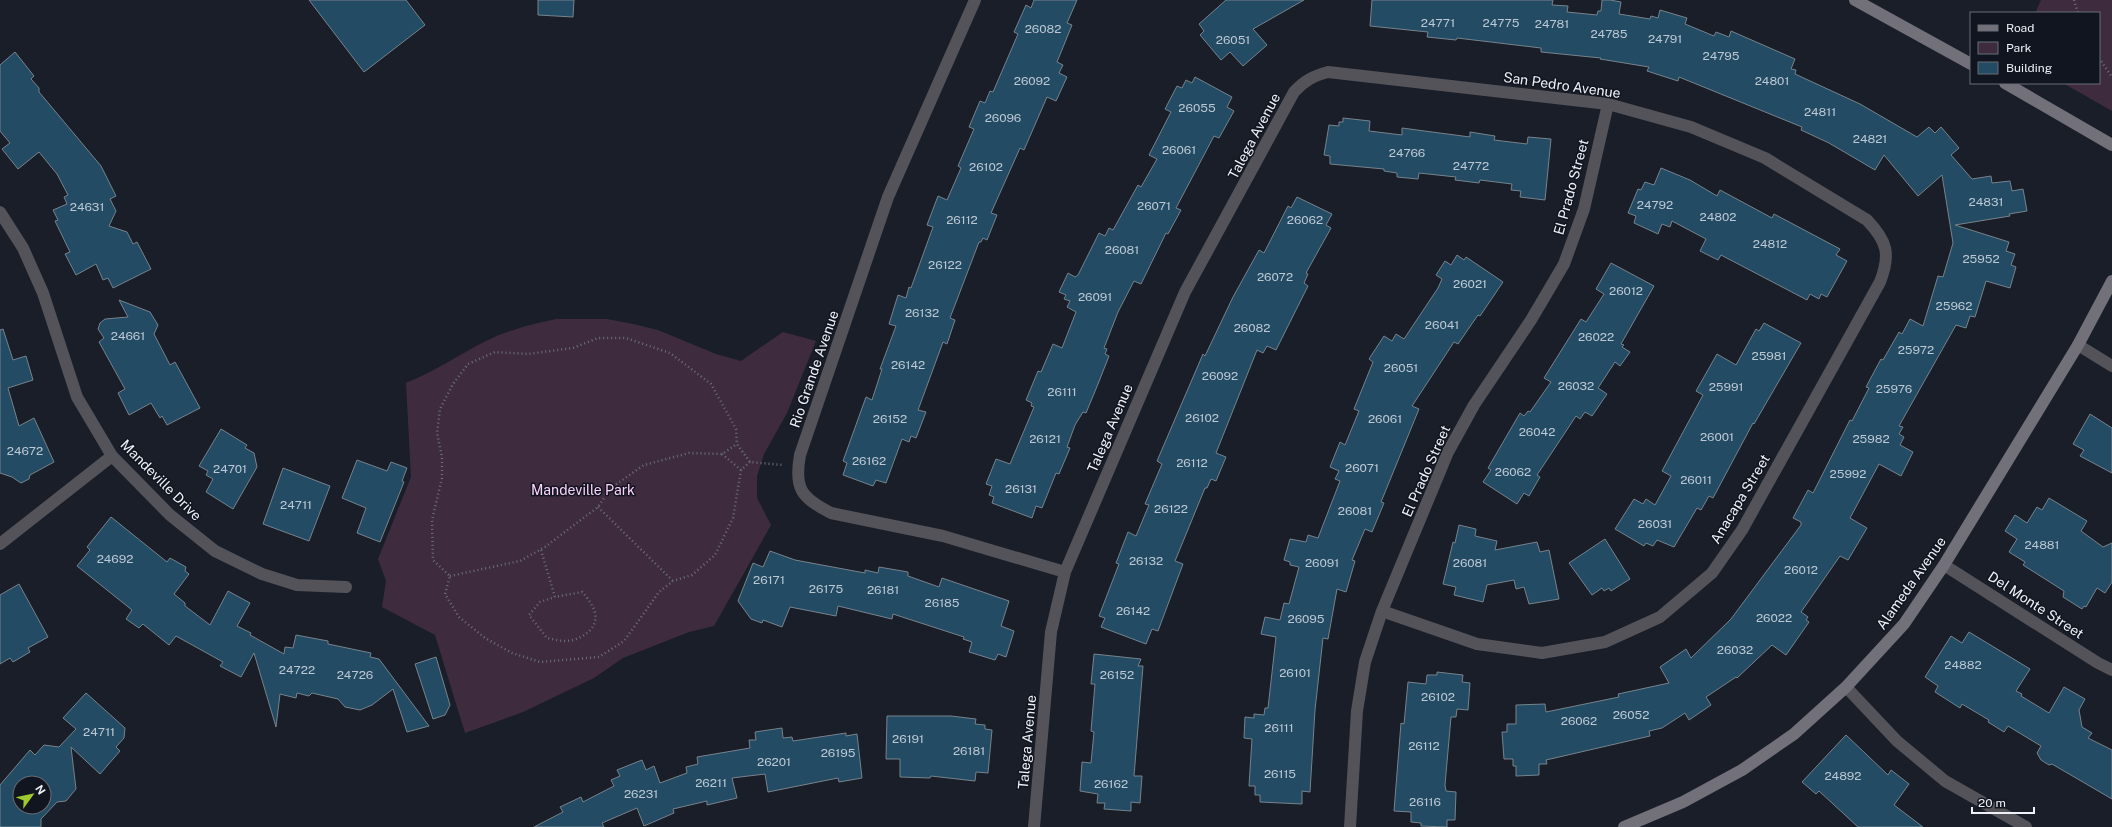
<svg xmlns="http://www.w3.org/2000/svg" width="2112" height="827" viewBox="0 0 2112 827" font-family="'Public Sans',sans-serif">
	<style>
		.green { fill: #3e2c3e }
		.building { fill: #244b64; stroke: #76838c; fill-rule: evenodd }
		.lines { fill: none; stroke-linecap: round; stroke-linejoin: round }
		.path { stroke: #6b6f78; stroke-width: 2.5; stroke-dasharray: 1 3; stroke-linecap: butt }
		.street { stroke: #545359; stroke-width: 12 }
		.secondary { stroke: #727079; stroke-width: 12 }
		.labels { text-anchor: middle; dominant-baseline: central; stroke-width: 3; stroke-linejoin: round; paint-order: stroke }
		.number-label { font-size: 12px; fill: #bcc8d3 }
		.street-label { font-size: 14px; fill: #eef1f8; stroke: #11151f }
		.park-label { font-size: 14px; fill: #fdd2fd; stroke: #11151f }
	</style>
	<rect width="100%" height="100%" fill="#1a1e29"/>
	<path class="green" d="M2041,0H2112V111L2063,83H2099V13H2035Z
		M556,319H607L633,324L658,330L716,354L741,361L783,332L816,341L787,413L764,454L757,476V498L771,525L714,626L689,632L623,658L594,678L523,712L465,733L435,635L382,607L386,581L378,559L411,477L406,383C434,372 458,355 486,341C508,330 532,324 556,319Z"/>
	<path class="building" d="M309,0H406L425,25L364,72Z
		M538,0H574L573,17L538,15Z
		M1034,0H1077L1067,23L1072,25L1057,62L1063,65L1059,73L1067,77L1056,101L1047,97L1024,150L1020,148L991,213L997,215L987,240L983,238L981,242H979L950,318L955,320L947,344L943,342L921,402L918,410L926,412L916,438L911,436L909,442L902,439L886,483L876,480L873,486L843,475L847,463L843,461L866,397L872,400L882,369H880L896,326L889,324L898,295L906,298L909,287L911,288L933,227L927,225L938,196L947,200L961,168L958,166L974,129L969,127L980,101L985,103L990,91L993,92L1018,34L1014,32L1026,5L1031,8Z
		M1226,0H1304L1253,29L1267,45L1243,66L1230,52L1221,60L1200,35L1204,31L1199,24Z
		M1372,0H1553L1552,5L1568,6L1567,12L1597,15L1598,11H1601L1602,0H1610L1621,2L1619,14L1650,19L1651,16L1658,18L1660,10L1687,18L1685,24L1714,36L1716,32L1729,37L1731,31L1795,59L1791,69L1796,70L1795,74L1860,104L1917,137L1929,127L1935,133L1941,127L1959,148L1951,155L1972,179L1991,176L1992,183L2010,181L2012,191L2023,189L2027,211L2009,214L2010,216L1955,225L2009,242L2006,251L2015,254L2011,265L2016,267L2010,288L1986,281L1975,317L1970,316L1966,328L1956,325L1899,426L1903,427L1899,434L1904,437L1900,445L1913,452L1901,476L1879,464L1850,518L1867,528L1848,560L1840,556L1801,612L1808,617L1806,620L1809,622L1786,655L1772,645L1737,678L1736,677L1706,697L1711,705L1689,720L1685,713L1662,728L1649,731L1650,736L1546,760L1547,764H1539V775L1516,776V766H1513V759H1504L1502,732H1507V724H1516V705L1545,704L1546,712L1619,697L1618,694L1669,683L1660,667L1686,649L1691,658L1731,619L1801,525V522L1793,518L1808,490L1813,493L1850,420L1852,421L1869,388L1866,387L1881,359L1883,360L1899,332L1902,334L1910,319L1923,326L1938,276L1943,277L1953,243L1942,175L1918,196L1884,155L1875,170L1829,143L1801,130L1802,127L1679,77L1678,81L1647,71L1649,67L1600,59L1601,58L1541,52V48L1457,38L1456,40L1427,37L1428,32L1370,26Z
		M15,52L34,76L31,79L39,88V92L101,166L116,196L110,199L116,211L109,226L127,232L133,244L137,242L151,269L113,288L108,278L103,280L96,264L76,275L65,254L70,252L55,221L58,220L53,210L67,204L64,197L68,195L57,174L39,152L18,169L2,149L10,143L0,131V65Z
		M1195,77L1232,97L1227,107L1234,111L1219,138L1214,136L1176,208L1181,210L1168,234L1166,233L1141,284L1134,281L1118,312L1104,348L1107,349L1105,354L1109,356L1098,384L1086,413L1083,412L1075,425L1067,447L1070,448L1059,474L1056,473L1042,508L1036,506L1032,518L992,503L994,497L989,495L992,486L986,484L996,459L1010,464L1034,407L1031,406L1032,403L1026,400L1038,371L1041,372L1053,344L1062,348L1076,312L1067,307L1070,301L1064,299L1066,295L1059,292L1068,273L1075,277L1078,275L1099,233L1105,236L1109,228L1113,230L1138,185L1141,187L1157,159L1149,155L1171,112L1165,109L1177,86L1182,88L1186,80L1192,83Z
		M1343,118L1370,121L1369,131L1402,135V128L1470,137V132L1495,136L1494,140L1527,144L1528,137L1551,139L1545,200L1520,197L1521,191L1511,190L1512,184L1480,180L1479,183L1455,180L1456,177L1419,173L1418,179L1397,177V173L1384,171V169L1330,164V156L1324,155L1329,125L1339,126V122H1343Z
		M1661,168L1690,180L1717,196L1720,190L1772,218L1774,214L1840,249L1836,255L1847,261L1827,297L1821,294L1819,299L1810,294L1807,300L1721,255L1718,260L1700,251L1706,239L1672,221L1670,227L1662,224L1658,234L1634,223L1636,216L1628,213L1638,189L1641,190L1645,182L1654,185Z
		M1297,197L1332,214L1326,225L1331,228L1306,273L1308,274L1304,283L1308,286L1276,350L1267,346L1263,353L1257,350L1216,453L1226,457L1216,481L1211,479L1207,488H1205L1175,561L1183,564L1158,631L1152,629L1146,644L1101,627L1105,618L1099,616L1119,564L1116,563L1128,532L1136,536L1149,505L1145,504L1162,464L1157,461L1203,354L1205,356L1233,297L1259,250L1264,253L1288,206L1291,208Z
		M1457,255L1464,260L1466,257L1503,282L1480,316L1478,315L1458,344L1454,342L1412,406L1419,409L1381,502L1384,503L1372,532L1365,529L1352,560L1355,561L1346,592L1337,589L1328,639L1323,638L1315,710L1310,792L1302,791V804L1260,802V795H1255V786H1249L1252,739L1244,738L1245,717L1254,718V714L1264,715L1265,708H1268L1276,637L1261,634L1265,617L1280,620L1284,603L1289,604L1299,567L1290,565V562L1284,560L1290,539L1306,542L1308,535L1318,538L1340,481L1335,479L1339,471L1330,467L1340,442L1345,445L1359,411L1354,409L1373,362L1369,359L1384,336L1392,341L1396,334L1404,339L1438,288L1442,279L1436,275L1445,261L1451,265Z
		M1611,263L1654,286L1621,344L1624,345L1622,347L1630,352L1620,366L1615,362L1598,388L1607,394L1592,416L1585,412L1580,419L1576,416L1537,475L1540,477L1529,496L1524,493L1517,504L1483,482L1491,470L1488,468L1520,413L1524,416L1528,411L1530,412L1551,382L1544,378L1581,319L1586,322L1604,294L1596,289Z
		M119,300L150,312L158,325L154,334L170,365L175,362L200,408L167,425L162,416L160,418L151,403L129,415L118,393L125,389L99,342L104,338L98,329L100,323L105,319L128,317Z
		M1764,323L1801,343L1754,424L1753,423L1713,498L1709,496L1701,510L1697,508L1674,547L1657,540L1653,546L1646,543L1644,546L1615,529L1634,499L1643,504L1646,499L1655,505L1671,476L1662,471L1703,395L1696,391L1717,354L1736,365L1756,329L1759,331Z
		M3,329L13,360L26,356L33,380L8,388L19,426L34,418L54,462L30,475L29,479L21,483L12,477L0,473V330Z
		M2090,414L2112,428V473L2080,456L2084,450L2073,444Z
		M221,429L247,445L245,448L254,453L257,467L233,509L206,492L213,479L206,475L208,471L199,466Z
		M357,460L387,471L391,462L407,468L402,481L404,482L380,542L357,533L366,508L342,498Z
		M283,468L330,486L309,541L263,524Z
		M2049,498L2087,521L2081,531L2103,547L2112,543V582L2105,593L2097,588L2086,607L2084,606L2082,609L2063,597L2064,591L2023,565L2025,562L2009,552L2017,539L2005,531L2015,515L2027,523L2037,507L2042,510Z
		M111,517L167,562L170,558L186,567L185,571L189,574L174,594L185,603V606L210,625L228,591L250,603L237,626L251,633L250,635L284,654L285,647L293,648L296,635L328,641V644L371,653L370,657L379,659L429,726L407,732L393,689L372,705L360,710L345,707L338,699L312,693L309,696L297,693L296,698L280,694L276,727L254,653L241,677L220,666L223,662L176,636L169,645L143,624L139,628L126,619L132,610L77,566L90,550L87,547Z
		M1459,525L1476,529L1475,536L1497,541L1495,550L1537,542L1540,552L1549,550L1559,599L1529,604L1524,587L1516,589L1514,580L1487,585L1483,602L1454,595L1456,587L1443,584L1453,542L1455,543Z
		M1605,539L1630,579L1611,591L1609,588L1604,591L1602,588L1592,595L1569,563Z
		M770,551L795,560L865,573V570L878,573L879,567L908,572V576L939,587L942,578L1009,601L1001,626L1014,631L1006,657L998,654L995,660L969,652L972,642L963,639L964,637L893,614L892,619L838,606L836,616L790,607L782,627L763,620L762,623L751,619L738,601L753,563L763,567Z
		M19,584L48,637L28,648L30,652L13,662L10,658L0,664V595Z
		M1969,632L2030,669L2016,691L2022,694L2021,696L2049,713L2064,687L2085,699L2079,710L2082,727L2092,733L2088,738L2112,750V799L2052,764L2049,765L2041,760L2037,753L2041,746L2008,726L2004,732L1988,722L1989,720L1962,704L1960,708L1935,692L1938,686L1925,677L1951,636L1962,643Z
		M1094,654L1141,659L1138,666H1143L1134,776H1142L1140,803L1131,802V811L1104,809L1105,803H1097L1098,794L1080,791L1082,762L1091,763L1094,732L1091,731L1095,684H1091Z
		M436,657L450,705L445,715L433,719L415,664Z
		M1437,672L1463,675L1462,682L1470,683L1468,710L1457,709L1456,717H1451L1445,785L1446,791L1456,792L1455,820H1447V827L1421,826V823L1411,822V812L1394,811L1401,723L1404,724L1408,682L1426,684L1427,675H1437Z
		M86,693L125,728L124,738L116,747L120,751L100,774L71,747L76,789L66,801L57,802L41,819V827H0V785L30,750L35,755L44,745L59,747L76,729L63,718ZM20,783H44V807H20Z
		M887,716H951L976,719L975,724L985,725V729L992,730L988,773L976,772L975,781L931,776L930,778L900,777V759H886Z
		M782,728L783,738L792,737L793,741L846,733V736L857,734L862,778L839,782L838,778L768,792L765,774L732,778L737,798L707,805V801L673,809L674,813L644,826L637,808L602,823L604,827H534L563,812L560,807L581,797L583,802L614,786L611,780L620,776L617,770L642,760L646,770L654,766L660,783L687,773L686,767L698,764L697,757L750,748L749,740H756L755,732Z
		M1846,735L1888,775L1891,770L1909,784L1894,805L1923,827H1858L1819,791L1816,794L1802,782Z"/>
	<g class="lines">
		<path class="path" d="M2074,0L2078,13
			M2099,58L2112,77
			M722,454L741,470
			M750,462L741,470L733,518L715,555L692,575L673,581L659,592L624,641L599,657L540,662L512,653L485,638L459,617L445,594L450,576L433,560L432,520L442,478V457L437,433L440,409L453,384L468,364L495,352L528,354L573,348L598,338H626L670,353L711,384L736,429L737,444L750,462L783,465
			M598,507L673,581
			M541,550L555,597L582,592C587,597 593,605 595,613C599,629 580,641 565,641C559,641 553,639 547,638L529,615L540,602L555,597
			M450,576L520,561L545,547L598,507L611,488L644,465L689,453L722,454L737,444"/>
		<path class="street" d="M975,0L888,197L800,455C794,488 801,498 831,513L943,536L1065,572
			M0,212L23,248L43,293L77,397L112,456L170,515L215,551L262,574L297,585L346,587
			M2078,345L2112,366
			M0,544L112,456
			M1944,565L2098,663L2112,670
			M1846,687L1897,741L1945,781L2026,827
			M1034,827L1051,632L1065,572L1185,292L1294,92C1304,81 1313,76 1328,72L1608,104L1691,127L1765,158L1867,220C1887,241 1891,254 1880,282L1742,530L1712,573L1660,617L1605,642L1542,653L1477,644L1382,611
			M1350,827L1357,711L1365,662L1382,611L1448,452L1474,405L1531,320L1564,264L1584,209L1608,104"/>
		<path class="secondary" d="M1855,0L1971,64
			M2005,83L2112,145
			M1624,827L1683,802L1742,770L1794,734L1846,687L1904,624L1944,565L2078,345L2112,281"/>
	</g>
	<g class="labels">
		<g class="number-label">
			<text x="1438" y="23">24771</text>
			<text x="1501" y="23">24775</text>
			<text x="1552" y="24">24781</text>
			<text x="1043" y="29">26082</text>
			<text x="1609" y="34">24785</text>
			<text x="1665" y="39">24791</text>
			<text x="1233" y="40">26051</text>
			<text x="1721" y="56">24795</text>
			<text x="1032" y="81">26092</text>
			<text x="1772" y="81">24801</text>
			<text x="1197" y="108">26055</text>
			<text x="1820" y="112">24811</text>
			<text x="1003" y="118">26096</text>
			<text x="1870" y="139">24821</text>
			<text x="1179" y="150">26061</text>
			<text x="1407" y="153">24766</text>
			<text x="1471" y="166">24772</text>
			<text x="986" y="167">26102</text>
			<text x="1986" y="202">24831</text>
			<text x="1655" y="205">24792</text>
			<text x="1154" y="206">26071</text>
			<text x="87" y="207">24631</text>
			<text x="1718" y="217">24802</text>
			<text x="962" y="220">26112</text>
			<text x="1305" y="220">26062</text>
			<text x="1770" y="244">24812</text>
			<text x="1122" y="250">26081</text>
			<text x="1981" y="259">25952</text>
			<text x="945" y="265">26122</text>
			<text x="1275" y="277">26072</text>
			<text x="1470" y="284">26021</text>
			<text x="1626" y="291">26012</text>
			<text x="1095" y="297">26091</text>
			<text x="1954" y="306">25962</text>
			<text x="922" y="313">26132</text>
			<text x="1442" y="325">26041</text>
			<text x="1252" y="328">26082</text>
			<text x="128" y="336">24661</text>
			<text x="1596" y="337">26022</text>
			<text x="1916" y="350">25972</text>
			<text x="1769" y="356">25981</text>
			<text x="908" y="365">26142</text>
			<text x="1401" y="368">26051</text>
			<text x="1220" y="376">26092</text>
			<text x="1576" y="386">26032</text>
			<text x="1726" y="387">25991</text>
			<text x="1894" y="389">25976</text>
			<text x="1062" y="392">26111</text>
			<text x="1202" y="418">26102</text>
			<text x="890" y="419">26152</text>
			<text x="1385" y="419">26061</text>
			<text x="1537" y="432">26042</text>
			<text x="1717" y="437">26001</text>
			<text x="1045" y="439">26121</text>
			<text x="1871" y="439">25982</text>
			<text x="25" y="451">24672</text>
			<text x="869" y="461">26162</text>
			<text x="1192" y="463">26112</text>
			<text x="1362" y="468">26071</text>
			<text x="230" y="469">24701</text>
			<text x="1513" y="472">26062</text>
			<text x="1848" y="474">25992</text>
			<text x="1696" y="480">26011</text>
			<text x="1021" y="489">26131</text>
			<text x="296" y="505">24711</text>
			<text x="1171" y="509">26122</text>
			<text x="1355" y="511">26081</text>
			<text x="1655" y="524">26031</text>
			<text x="2042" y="545">24881</text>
			<text x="115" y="559">24692</text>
			<text x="1146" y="561">26132</text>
			<text x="1322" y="563">26091</text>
			<text x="1470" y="563">26081</text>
			<text x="1801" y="570">26012</text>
			<text x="769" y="580">26171</text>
			<text x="826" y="589">26175</text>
			<text x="883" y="590">26181</text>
			<text x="942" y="603">26185</text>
			<text x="1133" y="611">26142</text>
			<text x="1774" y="618">26022</text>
			<text x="1306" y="619">26095</text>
			<text x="1735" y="650">26032</text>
			<text x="1963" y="665">24882</text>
			<text x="297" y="670">24722</text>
			<text x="1295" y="673">26101</text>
			<text x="355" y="675">24726</text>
			<text x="1117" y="675">26152</text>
			<text x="1438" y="697">26102</text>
			<text x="1631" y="715">26052</text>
			<text x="1579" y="721">26062</text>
			<text x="1279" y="728">26111</text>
			<text x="99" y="732">24711</text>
			<text x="908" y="739">26191</text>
			<text x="1424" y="746">26112</text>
			<text x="969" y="751">26181</text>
			<text x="838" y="753">26195</text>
			<text x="774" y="762">26201</text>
			<text x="1280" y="774">26115</text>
			<text x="1843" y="776">24892</text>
			<text x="711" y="783">26211</text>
			<text x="1111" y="784">26162</text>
			<text x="641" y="794">26231</text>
			<text x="1425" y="802">26116</text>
		</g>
		<g class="street-label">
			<text transform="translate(1562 85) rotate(8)">San Pedro Avenue</text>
			<text transform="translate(1254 136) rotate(-62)">Talega Avenue</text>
			<text transform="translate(1571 187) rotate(-75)">El Prado Street</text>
			<text transform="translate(814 369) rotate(-71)">Rio Grande Avenue</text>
			<text transform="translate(1110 428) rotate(-67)">Talega Avenue</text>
			<text transform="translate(1426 471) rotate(-66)">El Prado Street</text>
			<text transform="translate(161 480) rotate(45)">Mandeville Drive</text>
			<text transform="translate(1740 499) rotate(-59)">Anacapa Street</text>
			<text transform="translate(1911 583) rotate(-55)">Alameda Avenue</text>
			<text transform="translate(2036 605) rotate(33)">Del Monte Street</text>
			<text transform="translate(1027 742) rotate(-85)">Talega Avenue</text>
		</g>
		<g class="park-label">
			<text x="583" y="490">Mandeville Park</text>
		</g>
	</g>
	<rect x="1970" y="12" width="130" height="72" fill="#11151f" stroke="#696d76"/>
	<rect x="1978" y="25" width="20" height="6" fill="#727079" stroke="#696d76"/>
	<text x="2006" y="32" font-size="12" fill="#eef1f8">Road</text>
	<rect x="1978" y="42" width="20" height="12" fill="#3e2c3e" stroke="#696d76"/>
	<text x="2006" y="52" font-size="12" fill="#eef1f8">Park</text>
	<rect x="1978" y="62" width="20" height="12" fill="#244b64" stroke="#696d76"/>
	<text x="2006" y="72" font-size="12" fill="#eef1f8">Building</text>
	<g transform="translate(32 795) rotate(57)"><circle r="19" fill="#11151f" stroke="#696d76"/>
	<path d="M0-3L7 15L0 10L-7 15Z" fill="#9fca2d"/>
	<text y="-6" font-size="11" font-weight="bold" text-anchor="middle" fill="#eef1f8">N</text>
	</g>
	<path d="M1972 807v6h62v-6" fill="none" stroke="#eef1f8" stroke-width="2"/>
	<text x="1978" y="807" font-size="12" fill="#eef1f8" stroke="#11151f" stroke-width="3" paint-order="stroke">20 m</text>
</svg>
